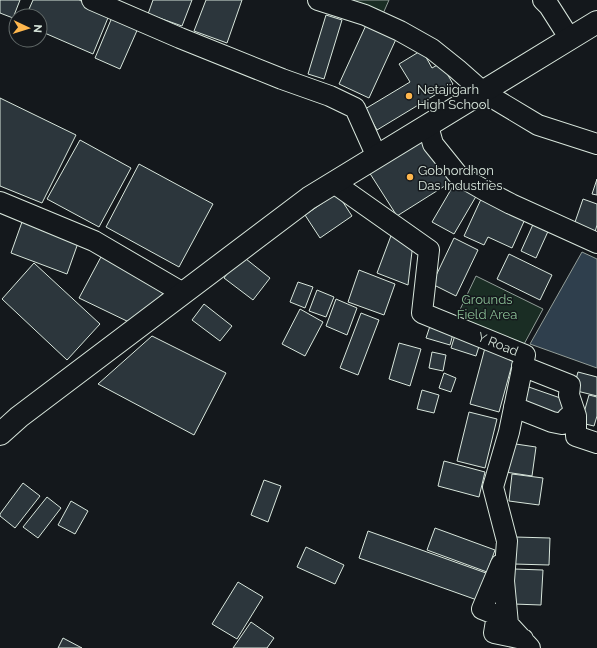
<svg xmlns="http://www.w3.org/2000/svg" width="597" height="648" viewBox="0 0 597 648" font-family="Raleway,sans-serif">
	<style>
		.green { fill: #1a2d24; stroke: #939e99 }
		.water { fill: #2f3f4d; stroke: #939e99 }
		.building { fill: #2c363c; stroke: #d8e6dc }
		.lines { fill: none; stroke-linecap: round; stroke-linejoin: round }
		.minor-casing { stroke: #d8e6dc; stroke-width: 22 }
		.major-casing { stroke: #d8e6dc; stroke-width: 24 }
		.minor { stroke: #14181c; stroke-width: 20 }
		.major { stroke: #14181c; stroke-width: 22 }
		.poi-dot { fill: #ffb74d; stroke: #14181c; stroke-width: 1.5 }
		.labels { text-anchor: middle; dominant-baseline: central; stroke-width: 3; stroke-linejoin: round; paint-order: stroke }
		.poi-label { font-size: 13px; fill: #d8e6dc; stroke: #14181c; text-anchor: start }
		.park-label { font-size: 13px; fill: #8ac095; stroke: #14181c }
		.street-label { font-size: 13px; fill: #d8e6dc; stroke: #14181c }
	</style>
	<rect width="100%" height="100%" fill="#14181c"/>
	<path class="green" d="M335,0H389L382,16Z
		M476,276L543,309L523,346L456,318Z"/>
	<path class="water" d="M582,252L597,259V368L530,344Z"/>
	<path class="building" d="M0,0H20L13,18L0,13Z
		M33,0H79L110,13L93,54L40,31V16H26Z
		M153,0H192L182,26L148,14Z
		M206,0H242L227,43L194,31Z
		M113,15L139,26L120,69L95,58Z
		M326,15L342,20L324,79L308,74Z
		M367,23L397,37L369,98L339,84Z
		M422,50L432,68L441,63L453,84L377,130L365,109L410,82L399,64Z
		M0,98L76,135L42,203L0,186Z
		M422,138L451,182L397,216L369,172Z
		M80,140L131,168L99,227L47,199Z
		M139,164L213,204L179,267L106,227Z
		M597,179V195L592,194Z
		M456,181L478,193L454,234L432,222Z
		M337,193L352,216L320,238L305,215Z
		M482,197L526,217L512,248L488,237L484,245L464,236Z
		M583,199L597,204V225L595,232L574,225Z
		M535,220L550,227L536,258L521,251Z
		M22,222L78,243L67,274L11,253Z
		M392,233L413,243L408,285L377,273Z
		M454,238L478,250L456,296L432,284Z
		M509,254L552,275L540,300L497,279Z
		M102,255L167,290L131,323L79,298Z
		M241,255L270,278L253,300L224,278Z
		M34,263L100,324L67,360L2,299Z
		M359,270L395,284L384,315L348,302Z
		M298,282L313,287L305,308L290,302Z
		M317,290L334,297L326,317L309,311Z
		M336,299L357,308L347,335L326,326Z
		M204,304L232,326L220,341L192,320Z
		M300,309L323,322L305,356L282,344Z
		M361,313L379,320L358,375L340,368Z
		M431,323L454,330L450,345L426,338Z
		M456,332L481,340L476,356L451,348Z
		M152,336L226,373L194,435L98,384Z
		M399,343L421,349L410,386L389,379Z
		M486,344L513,361L499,412L470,404Z
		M432,352L446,355L443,371L429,368Z
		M578,372L597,377V396L573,390Z
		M444,373L456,378L451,392L439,388Z
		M523,385L569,401L563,417L517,401Z
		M422,390L439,395L434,413L417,409Z
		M589,395L597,397V416L594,426L581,423Z
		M469,412L497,419L485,468L457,461Z
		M509,443L536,447L532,476L505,472Z
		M444,461L485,472L479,497L438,486Z
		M512,474L543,478L539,505L509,501Z
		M264,480L281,486L268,522L251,515Z
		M23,483L40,496L15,528L0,516V514Z
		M47,497L61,508L38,538L23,527Z
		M71,501L88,511L75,534L58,525Z
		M435,528L495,550L487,572L427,550Z
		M368,531L486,573L477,600L359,558Z
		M515,537L550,538L549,565L514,564Z
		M306,547L344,565L335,584L297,567Z
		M514,569L543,570L541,605L513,604Z
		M238,582L263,597L237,639L212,624Z
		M251,622L274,638L267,648H233Z
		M63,638L82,648H58Z"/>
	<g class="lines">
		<g class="minor-casing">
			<path id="minor" d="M92,0L180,38L282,79L330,96L355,108L377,157
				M318,0L365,15L400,31L432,49L457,69L483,92L538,125L597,144
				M543,0L549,6L570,39
				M428,126L433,144L458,175L484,190L511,204L597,243
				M334,183L429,250L422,313L525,355L509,432L493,487L507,541L504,581L508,624L530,648
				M0,202L94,241L183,293
				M522,366L570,385L569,395L576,416V436L597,443
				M514,407L552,422L562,424L568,417L576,416
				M501,564L482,609L497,615L494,633L523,639"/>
		</g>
		<g class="major-casing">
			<path id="major" d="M0,434L19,417L309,198L597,22"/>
		</g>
		<use href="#minor" class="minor"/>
		<use href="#major" class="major"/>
	</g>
	<g class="poi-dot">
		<circle cx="409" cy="96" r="4"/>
		<circle cx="410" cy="177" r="4"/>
	</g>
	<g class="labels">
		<g class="poi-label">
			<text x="417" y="89">Netajigarh<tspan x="417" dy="15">High School</tspan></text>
			<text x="418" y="170">Gobhordhon<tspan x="418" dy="15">Das Industries</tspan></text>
		</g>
		<g class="park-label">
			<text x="487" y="299">Grounds<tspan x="487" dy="15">Field Area</tspan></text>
		</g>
		<g class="street-label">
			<text transform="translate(498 344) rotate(22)">Y Road</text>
		</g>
	</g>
	<g transform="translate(28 28) rotate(94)"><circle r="19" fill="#14181c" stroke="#626a69"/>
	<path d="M0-3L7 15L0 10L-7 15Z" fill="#ffb74d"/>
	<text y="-6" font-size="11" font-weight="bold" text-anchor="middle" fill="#d8e6dc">N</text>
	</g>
</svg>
